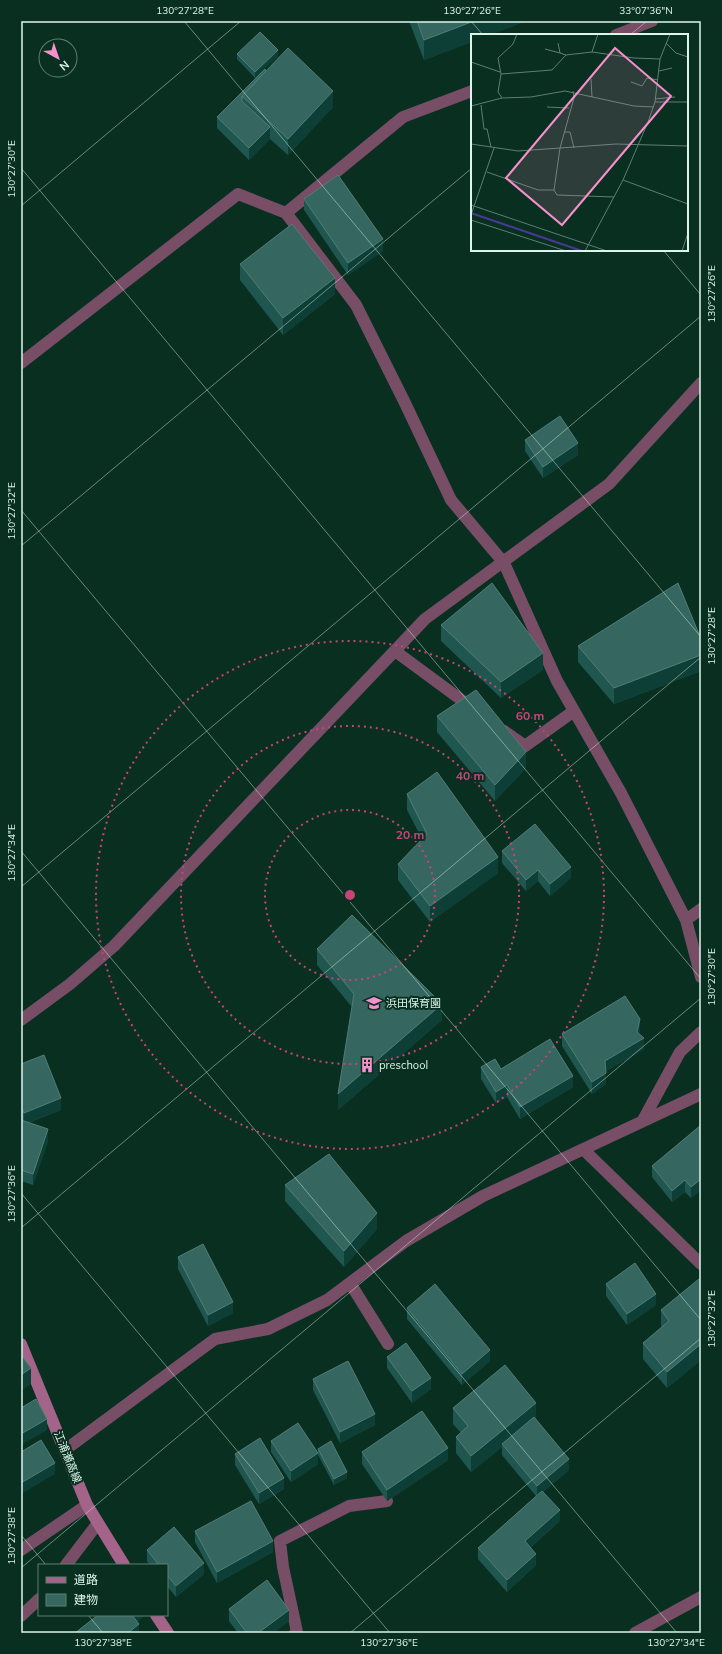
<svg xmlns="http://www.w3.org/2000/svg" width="722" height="1654" viewBox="0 0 722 1654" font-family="Mulish,'Noto Sans JP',sans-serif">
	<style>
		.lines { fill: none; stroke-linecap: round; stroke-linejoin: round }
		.street { stroke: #784e66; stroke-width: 12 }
		.secondary { stroke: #a46388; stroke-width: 12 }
		.wall { fill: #205650 }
		.shaded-wall { fill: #0e3f36 }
		.building { fill: #356760; stroke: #4f7e76 }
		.ticks { fill: none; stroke: #ddf6ea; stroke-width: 1; stroke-opacity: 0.45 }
		.ring { fill: none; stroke: #c74478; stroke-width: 2; stroke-dasharray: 2 4 }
		.labels { text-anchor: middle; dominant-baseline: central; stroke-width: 4; stroke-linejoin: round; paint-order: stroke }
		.poi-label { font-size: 11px; fill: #ddf6ea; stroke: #092f21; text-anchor: start }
		.street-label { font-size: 11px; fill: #ddf6ea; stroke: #092f21 }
		.inset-river { fill: none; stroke: #473994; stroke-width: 2 }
		.inset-road { fill: none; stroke: #5e7f71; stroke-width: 1 }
		.view { fill: #f890cc; fill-opacity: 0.15; stroke: #f890cc; stroke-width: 2 }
		.inset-edge { fill: none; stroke: #ddf6ea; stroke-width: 2 }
		.centre { fill: #c74478; stroke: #092f21; stroke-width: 2 }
		.ring-label { font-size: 12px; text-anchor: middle; font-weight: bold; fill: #c74478; stroke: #092f21; stroke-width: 4; stroke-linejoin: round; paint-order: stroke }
		.neatline { fill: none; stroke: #ddf6ea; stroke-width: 1.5 }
		.ticks-label { font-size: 10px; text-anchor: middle; fill: #ddf6ea }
	</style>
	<rect width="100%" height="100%" fill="#092f21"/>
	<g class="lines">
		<path class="street" d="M616,35L652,21
			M472,91L403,117L286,213L356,305L405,403L451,500L504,563L557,681L621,793L686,920L701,977
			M21,363L238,194L286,213
			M395,651L475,710
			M504,731L525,746L574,711
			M686,920L701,909
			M21,1020L70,984L114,946L425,619L609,484L701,383
			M643,1120L680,1052L701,1032
			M583,1149L701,1264
			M350,1283L388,1344
			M65,1450L215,1339L268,1329L327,1300L406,1241L483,1196L701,1094
			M21,1550L87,1505
			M66,1565L98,1523
			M21,1616L39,1599
			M295,1633L297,1632L283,1567L280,1541L349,1506L387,1501
			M635,1633L701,1597"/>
		<path class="secondary" d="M21,1344L87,1505L124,1565
			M156,1615L168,1633"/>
	</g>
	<path class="wall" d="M409,21H526L424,60Z
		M237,54L278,56L255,78L237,59Z
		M266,71L333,107L288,155L270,139L249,160L217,128V117Z
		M304,199L383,251L348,275L304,210Z
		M240,264L335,294L283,335L240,280Z
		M525,440L578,455L543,478L525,451Z
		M441,625L543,670L501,698L441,641Z
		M701,639V671L614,704L578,662V646Z
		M437,716L526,768L495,801L437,732Z
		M407,794L498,873L430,922L398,880V864L422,839L407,810Z
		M502,851L571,878L550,896L538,881L526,891L502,863Z
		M317,949L442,1020L338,1110L352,1007L317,965Z
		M640,1030L639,1034L644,1049L606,1071V1084L592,1094L562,1046V1034Z
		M21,1064L61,1110L28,1123L48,1141L33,1185L21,1181V1120L22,1121L21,1117Z
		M481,1067L501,1069L573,1087L520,1119L507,1097L496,1103L481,1079Z
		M701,1125V1190L691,1198L685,1192L672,1202L652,1177V1166Z
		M285,1185L377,1229L344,1267L285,1201Z
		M178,1257L233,1313L208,1326L178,1269Z
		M701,1281V1360L667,1388L643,1359V1343L662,1327L661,1326V1310Z
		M606,1284L656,1305L627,1325L606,1296Z
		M407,1308L490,1361L462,1385L407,1319Z
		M387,1357L431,1389L412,1403L387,1368Z
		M313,1379L375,1425L340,1443L313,1390Z
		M453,1408L536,1419H535L569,1470L543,1492L560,1521L531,1547L536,1565L507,1592L478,1559V1548L536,1496L502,1455V1447L471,1472L456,1453V1437L461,1433L453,1424Z
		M271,1441L318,1464L291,1482L271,1452Z
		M318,1449L347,1478L334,1485L318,1455Z
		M362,1452L448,1460L387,1501L362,1464Z
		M235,1454L284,1489L259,1504L235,1465Z
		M195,1531L273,1552L217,1583L195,1542Z
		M147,1550L204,1574L176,1597L167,1586V1565H150L147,1561Z
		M229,1609L289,1621L273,1633H238L229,1621Z"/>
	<path class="shaded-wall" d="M474,21H526L490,35H472V42L424,60V40Z
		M278,50V56L255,78V72Z
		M333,91V107L288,155V139Z
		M270,127V139L249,160V148Z
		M383,239V251L348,275V263Z
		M335,278V294L283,335V318Z
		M578,443V455L543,478V467Z
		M543,653V670L501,698V682Z
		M701,655V671L614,704V688Z
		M526,752V768L495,801V785Z
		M498,857V873L430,922V906Z
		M571,867V878L550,896V884Z
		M538,870V881L526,891V880Z
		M442,1004V1020L338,1110V1094Z
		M640,1019V1030L637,1042L644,1038V1049L605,1072V1061L637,1032Z
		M606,1073V1084L592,1094V1082Z
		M573,1076V1087L520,1119V1107Z
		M507,1085V1097L496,1103V1092Z
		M61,1098V1110L24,1124V1113Z
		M48,1129V1141L33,1185V1174Z
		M701,1179V1190L691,1198V1187Z
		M685,1180V1192L672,1202V1191Z
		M377,1213V1229L344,1267V1251Z
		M656,1294V1305L627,1325V1314Z
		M233,1302V1313L208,1326V1315Z
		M701,1344V1360L667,1388V1372Z
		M490,1350V1361L462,1385V1374Z
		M31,1368V1384L21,1391V1375Z
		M431,1378V1389L412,1403V1391Z
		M536,1403V1419L503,1445L502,1444V1447L471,1472V1456Z
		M375,1414V1425L340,1443V1432Z
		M47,1419V1430L21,1445V1434Z
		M448,1448V1460L387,1501V1490Z
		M318,1453V1464L291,1482V1471Z
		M569,1459V1470L537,1497V1486Z
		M55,1463V1474L21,1494V1483Z
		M347,1472V1478L334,1485V1479Z
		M284,1478V1489L259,1504V1493Z
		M560,1510V1521L525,1552V1541Z
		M273,1541V1552L217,1583V1572Z
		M536,1554V1565L507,1592V1580Z
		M204,1563V1574L176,1597V1586Z
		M289,1610V1621L273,1633H258Z
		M132,1615H146L132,1626Z
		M139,1624V1633H128Z"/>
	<path class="building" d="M417,21H474L424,40Z
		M260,32L278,50L255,72L237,54Z
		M288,48L333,91L288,139L242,96Z
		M265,69L266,71L242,96V101L270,127L249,148L217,117Z
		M338,175L383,239L348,263L304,199Z
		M292,224L335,278L283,318L240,264Z
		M560,416L578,443L543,467L525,440Z
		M492,583L543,653L501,682L441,625Z
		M678,583L701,639V655L614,688L578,646Z
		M476,690L526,752L495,785L437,716Z
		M437,772L498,857L430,906L398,864L427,834L407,794Z
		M535,824L571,867L550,884L538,870L526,880L502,851Z
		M352,915L442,1004L338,1094L354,994L317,949Z
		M625,996L640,1019L637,1032L644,1038L605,1061L606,1073L592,1082L562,1034Z
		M550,1039L573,1076L520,1107L507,1085L496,1092L481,1067L495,1059L501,1069Z
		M44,1055L61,1098L24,1113L21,1106V1064Z
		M21,1120L48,1129L33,1174L21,1170Z
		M701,1125V1179L691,1187L685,1180L672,1191L652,1166Z
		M329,1154L377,1213L344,1251L285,1185Z
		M203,1244L233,1302L208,1315L178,1257Z
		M635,1263L656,1294L627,1314L606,1284Z
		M699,1279L701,1281V1344L667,1372L643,1343L669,1321L661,1310Z
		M435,1284L490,1350L462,1374L407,1308Z
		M406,1343L431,1378L412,1391L387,1357Z
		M21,1355L31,1368L21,1375Z
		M348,1361L375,1414L340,1432L313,1379Z
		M505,1365L536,1403L471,1456L456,1437L468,1426L453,1408Z
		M36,1399L47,1419L21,1434V1408Z
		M422,1411L448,1448L387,1490L362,1452Z
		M534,1417L569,1459L537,1486L502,1444Z
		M298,1423L318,1453L291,1471L271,1441Z
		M260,1438L284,1478L259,1493L235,1454Z
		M41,1440L55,1463L21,1483V1452Z
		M331,1441L347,1472L334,1479L318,1449Z
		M542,1491L560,1510L525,1541L536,1554L507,1580L478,1548Z
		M251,1501L273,1541L217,1572L195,1531Z
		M174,1527L204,1563L176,1586L167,1575V1565H159L147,1550Z
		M267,1580L289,1610L258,1633H247L229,1609Z
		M98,1615H132L139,1624L128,1633H75Z"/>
	<path class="ticks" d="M184,21L701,637M471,21L483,35M630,35L647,21M21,168L701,979M21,206L241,21M663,250L701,295M21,510L701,1320M21,546L472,168M21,851L677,1633M21,887L701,316M21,1193L390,1633M21,1228L701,657M21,1535L46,1565M21,1568L701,998M88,1615L103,1633M350,1633L701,1338"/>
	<g class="ring">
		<circle cx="350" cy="895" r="85"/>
		<circle cx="350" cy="895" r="169"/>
		<circle cx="350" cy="895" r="254"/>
	</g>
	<defs>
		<g id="school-bare" transform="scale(1.2)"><path d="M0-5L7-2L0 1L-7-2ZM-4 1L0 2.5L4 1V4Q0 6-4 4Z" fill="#f890cc" stroke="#092f21" stroke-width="2.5" paint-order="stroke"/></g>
		<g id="building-bare" transform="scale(1.2)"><path d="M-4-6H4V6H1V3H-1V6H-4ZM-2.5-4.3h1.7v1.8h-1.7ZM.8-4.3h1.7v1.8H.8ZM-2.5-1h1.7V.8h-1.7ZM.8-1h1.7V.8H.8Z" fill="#f890cc" stroke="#092f21" stroke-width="2.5" paint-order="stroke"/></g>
	</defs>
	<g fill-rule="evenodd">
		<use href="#school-bare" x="374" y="1003"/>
		<use href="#building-bare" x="367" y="1065"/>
	</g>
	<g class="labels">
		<g class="poi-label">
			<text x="386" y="1003">浜田保育園</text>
			<text x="379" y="1065">preschool</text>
		</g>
		<g class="street-label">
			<text transform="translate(68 1457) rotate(68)">江浦瀬高線</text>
		</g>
	</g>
	<g transform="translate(471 34)">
		<rect width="217" height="217" fill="#092f21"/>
		<path class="inset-river" d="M0,179L111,217"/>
		<path class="inset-road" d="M87,9L89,19L95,21M195,9L205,19L217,23M74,15L89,19M121,18L127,0M0,28L29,38M188,37L201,34M30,40L81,36L95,21L121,18L163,24L189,25M120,45L121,63M160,48L171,52L176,44L187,46M31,64L27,58L30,40L27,24L42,10L46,0M184,65L204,63M184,68H217M10,71L13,95H16L20,113M0,72L31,64L60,63L94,57L163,72L182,73M76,73L98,74M93,98H99L103,114M0,110L47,117L145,110L217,112M16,138L67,156H83L89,114L103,64L102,57M152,146L217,170M83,156L86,161L143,163M0,171L136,217M0,181L23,114M0,186L95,217M114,217L152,146L177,88L184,68L189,25L199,0M211,217L217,199"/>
		<path class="view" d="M144,14L200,62L91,191L35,144Z"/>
		<rect width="217" height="217" class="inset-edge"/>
	</g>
	<circle cx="350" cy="895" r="6" class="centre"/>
	<g class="ring-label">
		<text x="530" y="720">60 m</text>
		<text x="470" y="780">40 m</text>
		<text x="410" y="839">20 m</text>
	</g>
	<rect width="722" height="1654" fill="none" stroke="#092f21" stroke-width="44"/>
	<rect x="38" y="1564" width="130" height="52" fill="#092f21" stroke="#5e7f71"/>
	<rect x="46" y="1577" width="20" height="6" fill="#a46388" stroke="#5e7f71"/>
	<text x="74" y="1584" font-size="12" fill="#ddf6ea">道路</text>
	<rect x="46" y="1594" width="20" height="12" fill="#356760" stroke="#5e7f71"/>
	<text x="74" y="1604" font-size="12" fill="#ddf6ea">建物</text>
	<g transform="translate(58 58) rotate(140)"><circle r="19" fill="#092f21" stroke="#5e7f71"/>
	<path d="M0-3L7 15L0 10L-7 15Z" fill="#f890cc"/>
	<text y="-6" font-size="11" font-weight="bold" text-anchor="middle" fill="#ddf6ea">N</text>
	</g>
	<rect x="22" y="22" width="678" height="1610" class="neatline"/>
	<g class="ticks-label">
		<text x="185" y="14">130°27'28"E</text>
		<text x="472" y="14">130°27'26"E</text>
		<text x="646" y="14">33°07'36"N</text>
		<text transform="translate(11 169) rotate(-90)" y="4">130°27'30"E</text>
		<text transform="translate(711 294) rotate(-90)" y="4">130°27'26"E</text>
		<text transform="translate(11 511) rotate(-90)" y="4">130°27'32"E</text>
		<text transform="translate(711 636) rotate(-90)" y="4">130°27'28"E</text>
		<text transform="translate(11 853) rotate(-90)" y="4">130°27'34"E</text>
		<text transform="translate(711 977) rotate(-90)" y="4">130°27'30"E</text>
		<text transform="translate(11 1194) rotate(-90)" y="4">130°27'36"E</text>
		<text transform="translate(711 1319) rotate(-90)" y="4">130°27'32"E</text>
		<text transform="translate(11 1536) rotate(-90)" y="4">130°27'38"E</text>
		<text x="103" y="1646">130°27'38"E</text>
		<text x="389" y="1646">130°27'36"E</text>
		<text x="676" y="1646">130°27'34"E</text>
	</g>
</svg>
